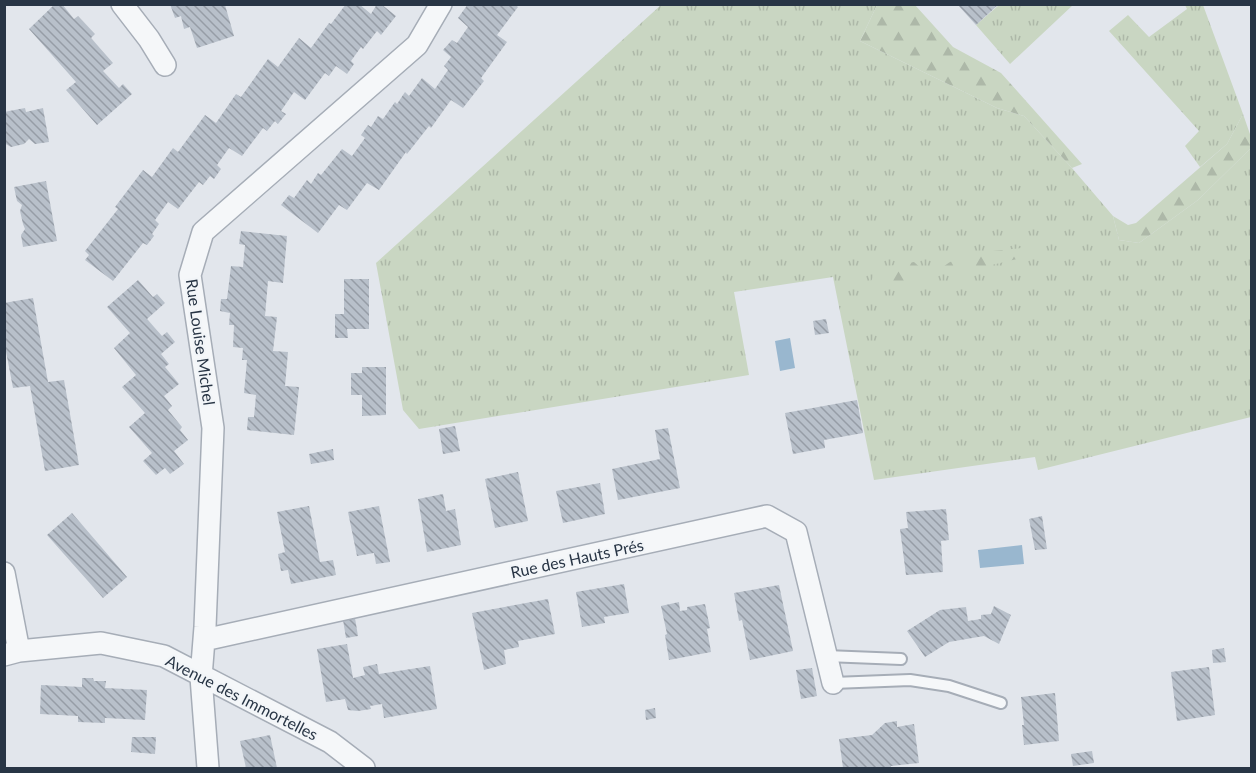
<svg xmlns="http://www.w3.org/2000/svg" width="1256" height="773" viewBox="0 0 1256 773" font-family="Lato,sans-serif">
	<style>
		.grass { fill: url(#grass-tufts) }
		.forest { fill: url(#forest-firs) }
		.water { fill: #99b7cf }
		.building { fill: url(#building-back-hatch) }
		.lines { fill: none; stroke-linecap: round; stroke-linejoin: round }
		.lane-casing { stroke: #a6adb7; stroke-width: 14 }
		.street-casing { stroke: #a6adb7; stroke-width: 24 }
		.lane { stroke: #f5f7f9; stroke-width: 10 }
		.street { stroke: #f5f7f9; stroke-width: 21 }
		.labels { text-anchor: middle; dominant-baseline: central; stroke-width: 4.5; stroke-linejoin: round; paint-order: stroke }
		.street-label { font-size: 16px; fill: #283545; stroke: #f2f5f8 }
	</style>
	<defs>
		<pattern id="grass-tufts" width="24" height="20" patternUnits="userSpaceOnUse" patternTransform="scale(1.5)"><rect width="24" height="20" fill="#c9d6c2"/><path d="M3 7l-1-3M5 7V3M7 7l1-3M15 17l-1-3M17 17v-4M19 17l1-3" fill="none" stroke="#adb8a8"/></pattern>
		<pattern id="forest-firs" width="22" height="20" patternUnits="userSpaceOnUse" patternTransform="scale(1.5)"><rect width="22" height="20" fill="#c9d6c2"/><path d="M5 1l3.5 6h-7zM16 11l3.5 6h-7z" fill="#adb8a8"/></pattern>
		<pattern id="building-back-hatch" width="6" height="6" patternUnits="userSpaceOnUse" patternTransform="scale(1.5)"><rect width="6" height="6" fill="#b8c0ca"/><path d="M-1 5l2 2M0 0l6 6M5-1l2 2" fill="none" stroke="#969da6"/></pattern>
	</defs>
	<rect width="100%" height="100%" fill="#e2e6ec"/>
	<path class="grass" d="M661,5H877L860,41L997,108L1024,116L1072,168L1113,216L1119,240L1139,243L1198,200L1251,148V417L1038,470L1035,457L874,480L833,277L734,292L749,375L419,429L403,410L376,263Z
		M999,5H1073L1010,64L976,25Z
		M1185,5H1203L1243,114L1227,144L1200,167L1185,146L1199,131L1109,31L1128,15L1149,37L1187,9Z"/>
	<path class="forest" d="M877,5H915L953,47L1001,73L1082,164L1072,168L1024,116L997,108L860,41Z
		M1243,114L1251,137V148L1198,200L1139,243L1119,240L1113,216L1128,225L1136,223L1227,144Z
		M1022,248L1025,257L979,268L939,272C953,251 999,251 1022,248Z
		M914,262L924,271L920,280L889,287L871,281L878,268Z"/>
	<path class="water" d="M790,338L795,368L780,371L775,341Z
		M1022,545L1024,564L980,568L978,550Z"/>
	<path class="building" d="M55,4H62L74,19L78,16L95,34L91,38L113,63L103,71L119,88L123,84L132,94L97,125L66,90L76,82L29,29Z
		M170,4L225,5L234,36L197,48L190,27L184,29L181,16L175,18Z
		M346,4H359L371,14L377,4H381L396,16L381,35L377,31L363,49L361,47L351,61L354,64L347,74L336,66L329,76L325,73L305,100L294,92L281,111L286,114L278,124L275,121L267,131L263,128L242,156L229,148L217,165L221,169L214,179L210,176L203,185L199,182L178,209L168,202L155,220L159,224L152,234L154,236L147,245L143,243L113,281L85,260L89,255L85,251L118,209L115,207L143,170L152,177L173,148L178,152L205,115L216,123L236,94L241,97L268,59L278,67L299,38L311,48L329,23L331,24Z
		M468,4H515L518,7L497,35L507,42L481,78L484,81L463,108L451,100L431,128L429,126L407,154L406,152L379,190L367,183L347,210L339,205L318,233L281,205L289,195L294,198L307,180L311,184L318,173L321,175L342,149L352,156L365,138L361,135L368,125L371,127L378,116L383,119L395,102L397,104L405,92L409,96L422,78L435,89L448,70L444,66L451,57L443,50L452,40L457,43L468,27L458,18Z
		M957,4H999L976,25Z
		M25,108L26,112L43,108L49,142L35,144L29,139L24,144L11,147L4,143V112Z
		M46,181L57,241L23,247L21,235L25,229L23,224L20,211L22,205L17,201L14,187Z
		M241,231L287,236L283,283L268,281L265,316L277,317L273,351L288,352L285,386L299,387L294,435L247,430L248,417H254L256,395L244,393L247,360H242L243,348L233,347L234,325H229L230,313L220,311L221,299H227L231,266L243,267L245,245L239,244Z
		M344,279H369V329H347L348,338H335V314H344Z
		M138,280L153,297L157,294L165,303L147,319L162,336L167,332L175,342L161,354L169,364L165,367L179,384L164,396L172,406L168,410L182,427L180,430L188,440L174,451L184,464L170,474L165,468L156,475L143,461L152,453L129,427L145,413L122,387L136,375L114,348L130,333L107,307Z
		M33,298L48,382L64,380L79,465L45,471L30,386L13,388L4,341V303Z
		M826,319L829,333L815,335L813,321Z
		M362,367H386V415L362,416V395H351V373H362Z
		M857,400L863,433L824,440L825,448L793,454L785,413Z
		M455,426L460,451L443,454L439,429Z
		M668,428L680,488L618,500L612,469L660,459L655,430Z
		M333,449L334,460L311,464L309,454Z
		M518,472L528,521L495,528L485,479Z
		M600,483L605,514L563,523L556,491Z
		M443,494L446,511L455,509L461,545L427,552L418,499Z
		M309,506L320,562L333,560L336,575L291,584L288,570L281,571L278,554L285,552L277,512Z
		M379,506L390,562L376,564L374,553L357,556L348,512Z
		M946,509L949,540L941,541L943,572L906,575L900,529L908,528L906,512Z
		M72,513L127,577L103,598L47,535Z
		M1042,516L1047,549L1035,550L1029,519Z
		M624,584L629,613L604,617L605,623L582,627L576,592Z
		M779,585L793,651L750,660L742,620L739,621L734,593Z
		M548,599L555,634L518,641L519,647L504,650L506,664L484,670L472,613Z
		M679,602L680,611L687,610V607L705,604L710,628L707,629L711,652L669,660L665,635L667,634L661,606Z
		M994,606L1011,615L999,644L984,636L949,642L925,657L907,631L940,610L966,607L968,621L981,619V615L991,614Z
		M355,618L358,636L346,638L343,620Z
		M347,644L353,678L365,675L363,667L377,664L379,674L430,666L437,709L384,718L382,704L370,706L371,709L358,711L348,710L345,699L326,702L317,649Z
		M1224,648L1226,662L1213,663L1212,650Z
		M1209,667L1215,715L1177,721L1171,672Z
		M812,668L817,696L801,699L796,670Z
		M82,678H93L94,681H106L105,688L147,690L145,720L105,718V723L78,722V716L40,714L41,685L82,687Z
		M1055,693L1059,741L1024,745L1022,725H1024L1021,697Z
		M655,708L656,718L646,720L645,710Z
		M897,721V727L914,724L919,763L891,766V768H843L839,739L872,735L885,723Z
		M270,735L277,768H246L240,741Z
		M132,737H156L155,754L131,752Z
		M1092,751L1094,763L1073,766L1071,754Z"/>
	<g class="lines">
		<g class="lane-casing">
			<path id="lane" d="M826,656L901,659
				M833,683L910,680L949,686L1001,703"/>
		</g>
		<g class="street-casing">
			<path id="street" d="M122,4L149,39L165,65
				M4,573L19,651
				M204,640L767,516L796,532L833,683
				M4,655L19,651L101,643L164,656L330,742L364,768
				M208,768L201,677L205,627L213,428L190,275L203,232L417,45L441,4"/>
		</g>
		<use href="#lane" class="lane"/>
		<use href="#street" class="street"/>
	</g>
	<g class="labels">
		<g class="street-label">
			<text transform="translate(201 342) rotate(82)">Rue Louise Michel</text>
			<text transform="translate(577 558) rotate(-12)">Rue des Hauts Prés</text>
			<text transform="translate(242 697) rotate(27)">Avenue des Immortelles</text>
		</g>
	</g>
	<rect width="1256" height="773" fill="none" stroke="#283545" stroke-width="12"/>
</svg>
